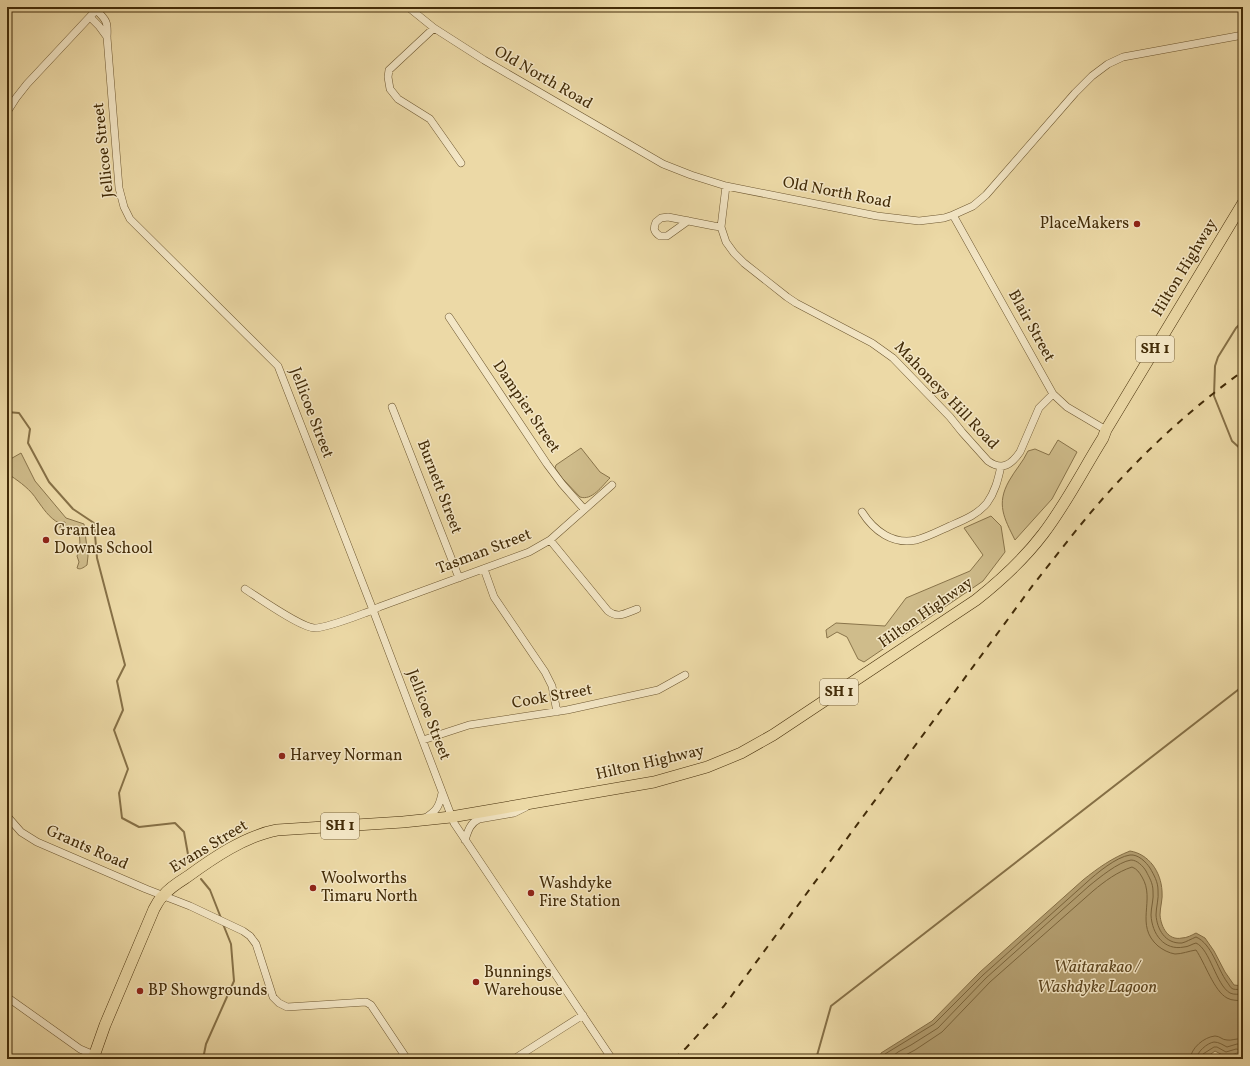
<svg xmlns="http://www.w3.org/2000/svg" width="1250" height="1066" viewBox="0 0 1250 1066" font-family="Vollkorn,serif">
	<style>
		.green { fill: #cfbc8b; stroke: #89744a }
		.water { fill: #b39e70; stroke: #867046 }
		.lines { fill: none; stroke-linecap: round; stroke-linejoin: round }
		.shore { stroke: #7b653c; stroke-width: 1 }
		.stream { stroke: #867046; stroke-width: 2 }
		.minor-casing { stroke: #6d5730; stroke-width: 8 }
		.highway-casing { stroke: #432c08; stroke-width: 12 }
		.minor { stroke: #f3e6c5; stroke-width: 7 }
		.highway { stroke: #ecd9a6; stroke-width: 11 }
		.rail { stroke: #432c08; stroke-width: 2; stroke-dasharray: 7 7; stroke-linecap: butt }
		.poi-dot { fill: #8f2418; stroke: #f3e6c5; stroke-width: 1.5 }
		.labels { text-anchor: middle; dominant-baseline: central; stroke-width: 3; stroke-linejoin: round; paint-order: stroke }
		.shield { fill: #f3e6c5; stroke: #786441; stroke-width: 1 }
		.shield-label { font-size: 15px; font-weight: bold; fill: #432c08 }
		.street-label { font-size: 16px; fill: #432c08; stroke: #f3e6c5 }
		.poi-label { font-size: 16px; fill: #432c08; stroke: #f3e6c5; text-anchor: start }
		.water-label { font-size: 17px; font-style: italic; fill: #5f4822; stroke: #f3e6c5 }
	</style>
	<rect width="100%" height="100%" fill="#ecd9a6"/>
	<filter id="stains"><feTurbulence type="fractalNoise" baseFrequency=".005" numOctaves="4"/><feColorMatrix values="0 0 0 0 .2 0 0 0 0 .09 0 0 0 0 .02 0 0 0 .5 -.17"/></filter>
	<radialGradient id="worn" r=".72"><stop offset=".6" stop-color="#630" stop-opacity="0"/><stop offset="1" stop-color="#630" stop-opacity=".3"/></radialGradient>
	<path class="green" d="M1058,440L1077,452L1052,499L1015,540C1004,518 996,504 1009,481C1015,470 1023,462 1028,451L1035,449L1049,455Z
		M581,448L600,472L610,478C602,486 592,501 580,497L562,478L555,468L556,465Z
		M21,453L35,481L66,518L84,524L88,556L87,565C83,568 80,570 77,568L79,562L77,556C81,549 80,541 79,533L72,527H69L64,531L60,530V526L62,524L65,523V522L59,523C49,518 43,508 37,500C31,490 20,482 11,476L9,473H7V461Z
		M991,516L1001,526L1005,552L983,581L864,662L858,659L847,637L837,632L827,638L826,630L836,623L885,626L906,598L970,571L983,555L964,528Z"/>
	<path class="water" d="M1130,851C1149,854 1161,872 1162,891C1163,899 1160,907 1160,915C1161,927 1168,941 1182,938C1187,938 1192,935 1196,933L1205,938L1214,951L1225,972L1234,985L1243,986V1054L1237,1053L1226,1057L1215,1051L1207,1057L1185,1059H1102L1091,1057L1080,1059H880L881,1053L932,1021L980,972L1083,880C1098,868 1112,858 1130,851Z"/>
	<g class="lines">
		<path class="shore" d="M884,1059L885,1054L934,1024L983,975L1086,883C1097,873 1116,857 1130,855C1138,854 1146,862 1150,868C1154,875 1158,882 1158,890C1159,899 1156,907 1156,915C1157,929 1165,944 1182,943C1186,942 1191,939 1196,937C1212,944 1217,968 1227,982C1229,984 1230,988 1233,989C1236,990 1240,989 1243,989
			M889,1059L898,1052L911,1045L938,1028L986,978L1089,886C1099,878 1118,862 1131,860C1137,860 1143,866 1146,871C1149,877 1153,883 1153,891C1154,899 1151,907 1151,915C1152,934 1164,951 1184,947C1188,947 1192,944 1196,943C1210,949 1216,985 1230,993C1234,995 1239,994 1243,994
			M898,1059L915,1050L942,1032L990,982L1093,891C1105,881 1117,872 1132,867C1137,869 1139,872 1142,877C1156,900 1134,925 1158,946C1163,950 1169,953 1175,954C1182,954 1189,951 1196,950C1205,963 1214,991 1227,998C1232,1001 1238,1000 1243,1001
			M1190,1059C1191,1048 1204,1037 1215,1036C1220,1036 1222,1040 1227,1040C1231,1041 1236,1038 1243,1039
			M1196,1059C1197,1052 1207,1043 1214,1042C1219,1042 1223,1045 1227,1047L1237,1044L1243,1045
			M1202,1059L1203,1054L1214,1047H1217L1226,1052L1236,1049L1243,1050"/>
		<path class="stream" d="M1243,321L1236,328L1218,357L1215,366L1214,396L1232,441L1243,451
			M7,412L19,413L30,429L28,443L49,482L73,509L94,523L97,558L125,665L117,681L123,710L114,730L128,769L119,793L122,818L139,827L175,823L184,832L189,860
			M201,879L210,890L221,918
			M203,1059L206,1044L234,981L231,944L223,924
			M816,1059L831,1006L1243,686"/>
		<g class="minor-casing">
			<path id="minor" d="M408,7L434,28L484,60L663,164L691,175L726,186L877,216L919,221L944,218L953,215L973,206L986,195L1075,93L1092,76L1108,64L1123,57L1243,35
				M96,10C107,20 108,23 107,37L119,188L124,207L130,219L278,366L373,610L454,823L612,1059
				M90,17L99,26L107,37
				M434,28L389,70L388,77L390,89L398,99L430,119L461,163
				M7,112L16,98L27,84L99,7
				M726,186L721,227L726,242L734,253L744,263L787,297L796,303L872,343L893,358L950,417L962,432L988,461C1002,471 1011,465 1020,452L1039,408L1053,394
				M953,215L1053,394L1067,407L1106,430
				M688,221L667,236H660C654,232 653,229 656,222L661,218L668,217L714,226L721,227
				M449,317L547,464L562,484L584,509
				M392,407L459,578
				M862,512C874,531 893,545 916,540C928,537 939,531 950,526C964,520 977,515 987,503C995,492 998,480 1001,466
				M550,540L608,611C618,619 626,613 637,609
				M484,569L494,597L545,672L552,686L557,712
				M245,589C259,598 300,627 314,628C328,628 359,615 373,610L379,607L529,552L550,540L612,485
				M423,740L469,725L567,710L658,690L685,675
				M7,816L21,832L37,842L146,889L190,906L243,931L250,936L256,944L273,997L279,1003L287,1007L366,1002L371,1005L407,1059
				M424,819C436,811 439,808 442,793
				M465,840C468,831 470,823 479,819L514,813L526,807
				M7,997L80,1049L94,1055
				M514,1059L583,1015"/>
		</g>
		<g class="highway-casing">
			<path id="highway" d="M93,1059L105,1025L154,909C157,904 159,899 163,896C169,888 179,882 187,877C213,858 245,836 277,830L403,822L451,817L654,782L707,767L741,753L773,735L976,600C1000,581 1024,559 1043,534C1066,504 1083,470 1103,438L1106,430L1243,203"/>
		</g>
		<use href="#minor" class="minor"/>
		<use href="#highway" class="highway"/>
		<path class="rail" d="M674,1059L686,1048L724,1006L1033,585C1057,555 1080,524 1106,495C1147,449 1193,407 1243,371"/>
	</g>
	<g class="poi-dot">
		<circle cx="1137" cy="224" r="4"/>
		<circle cx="46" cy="540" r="4"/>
		<circle cx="282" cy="756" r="4"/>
		<circle cx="313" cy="888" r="4"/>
		<circle cx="531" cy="893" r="4"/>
		<circle cx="476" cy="982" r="4"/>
		<circle cx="140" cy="991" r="4"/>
	</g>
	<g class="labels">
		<g class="shield">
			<rect x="1136" y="336" width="38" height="26" rx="3"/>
			<rect x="820" y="679" width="38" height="26" rx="3"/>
			<rect x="321" y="813" width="38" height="26" rx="3"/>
		</g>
		<g class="shield-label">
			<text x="1155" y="349">SH 1</text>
			<text x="839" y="692">SH 1</text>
			<text x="340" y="826">SH 1</text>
		</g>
		<g class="street-label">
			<text transform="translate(543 78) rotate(30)">Old North Road</text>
			<text transform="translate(104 150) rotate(-96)">Jellicoe Street</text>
			<text transform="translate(837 193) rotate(11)">Old North Road</text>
			<text transform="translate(1185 268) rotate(-59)">Hilton Highway</text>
			<text transform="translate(1031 326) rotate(61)">Blair Street</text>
			<text transform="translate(946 396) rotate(46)">Mahoneys Hill Road</text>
			<text transform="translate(526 407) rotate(56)">Dampier Street</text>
			<text transform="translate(311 413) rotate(69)">Jellicoe Street</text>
			<text transform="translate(439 487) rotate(69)">Burnett Street</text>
			<text transform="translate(484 552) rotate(-21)">Tasman Street</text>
			<text transform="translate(926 613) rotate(-35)">Hilton Highway</text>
			<text transform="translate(552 697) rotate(-10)">Cook Street</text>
			<text transform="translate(428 715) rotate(69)">Jellicoe Street</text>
			<text transform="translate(650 763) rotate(-13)">Hilton Highway</text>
			<text transform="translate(209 847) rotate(-31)">Evans Street</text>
			<text transform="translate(87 848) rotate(24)">Grants Road</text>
		</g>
		<g class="poi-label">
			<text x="1129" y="224" text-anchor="end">PlaceMakers</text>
			<text x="54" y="531">Grantlea<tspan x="54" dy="18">Downs School</tspan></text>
			<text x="290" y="756">Harvey Norman</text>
			<text x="321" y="879">Woolworths<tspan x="321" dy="18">Timaru North</tspan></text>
			<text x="539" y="884">Washdyke<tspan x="539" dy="18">Fire Station</tspan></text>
			<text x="484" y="973">Bunnings<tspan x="484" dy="18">Warehouse</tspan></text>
			<text x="148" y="991">BP Showgrounds</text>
		</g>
		<g class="water-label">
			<text x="1097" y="967">Waitarakao /<tspan x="1097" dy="20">Washdyke Lagoon</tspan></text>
		</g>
	</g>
	<rect width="1250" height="1066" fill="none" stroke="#ecd9a6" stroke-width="24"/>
	<rect x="8" y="8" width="1234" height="1050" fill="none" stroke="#432c08" stroke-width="2"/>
	<rect x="12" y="12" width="1226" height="1042" fill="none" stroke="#432c08"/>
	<rect width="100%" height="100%" filter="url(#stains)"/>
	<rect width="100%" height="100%" fill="url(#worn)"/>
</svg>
